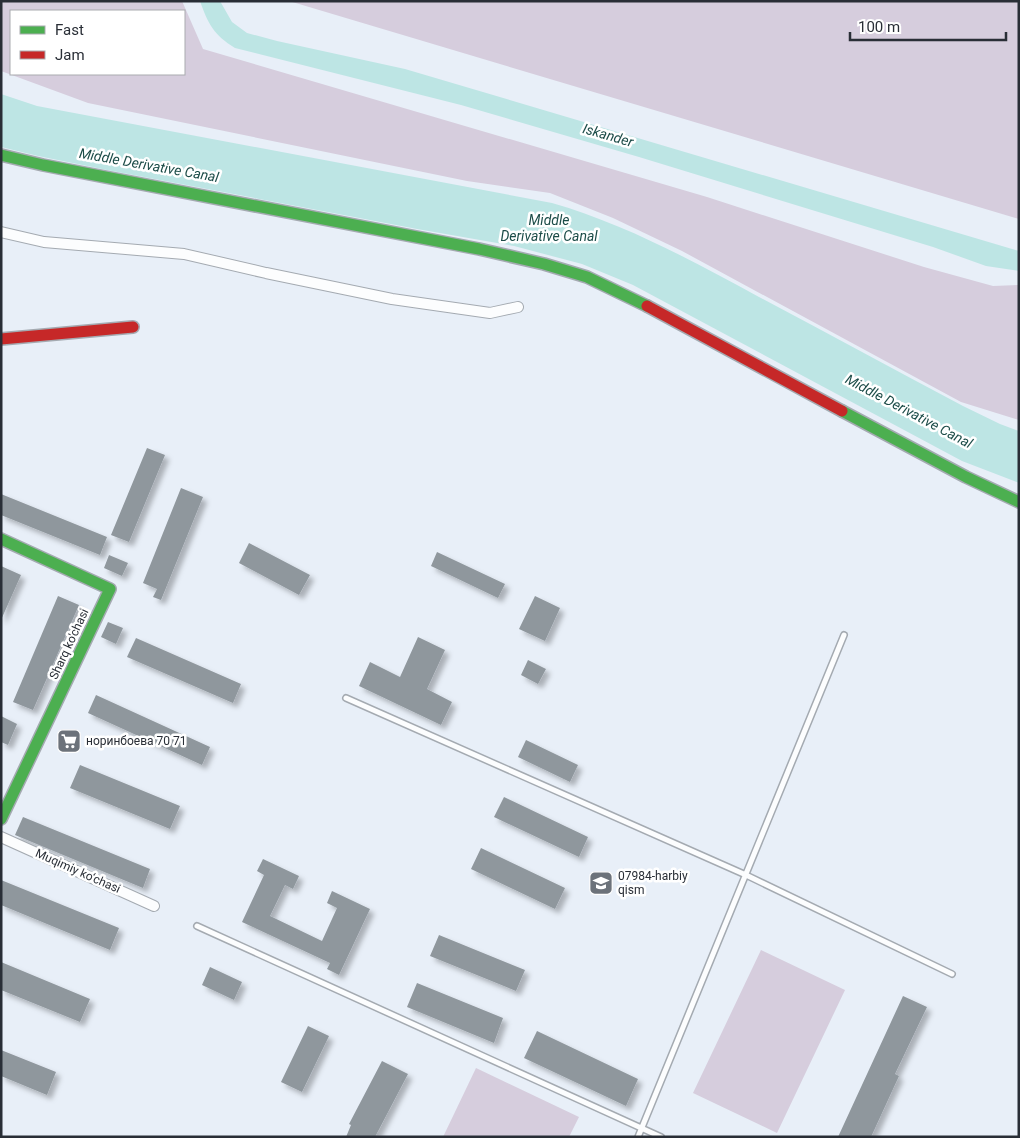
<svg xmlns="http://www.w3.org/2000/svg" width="1020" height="1138" viewBox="0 0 1020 1138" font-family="Roboto,sans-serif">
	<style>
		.green { fill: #d6cddd; fill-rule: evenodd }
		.water { fill: #bde5e4 }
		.building { fill: #8f979d; filter: url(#shadow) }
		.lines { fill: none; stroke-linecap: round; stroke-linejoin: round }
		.lane-casing { stroke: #a4aab1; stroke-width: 8 }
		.street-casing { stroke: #a4aab1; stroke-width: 12 }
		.fast-casing { stroke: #a4aab1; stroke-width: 14 }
		.jam-casing { stroke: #a4aab1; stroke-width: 14 }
		.lane { stroke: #fcfdfe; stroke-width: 5 }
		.street { stroke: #fcfdfe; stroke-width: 10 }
		.fast { stroke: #4caf50; stroke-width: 11 }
		.jam { stroke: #c62828; stroke-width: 11 }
		.labels { text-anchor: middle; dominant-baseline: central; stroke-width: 5; stroke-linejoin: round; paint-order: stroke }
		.street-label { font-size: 12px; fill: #292e36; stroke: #fff }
		.poi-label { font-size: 12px; fill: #292e36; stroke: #fff; text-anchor: start }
		.water-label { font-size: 14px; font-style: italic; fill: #1c4c48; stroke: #fff }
	</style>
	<defs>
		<filter id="shadow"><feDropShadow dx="4.5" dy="4.5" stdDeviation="2.5" flood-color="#0004"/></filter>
	</defs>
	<rect width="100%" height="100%" fill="#e8eff8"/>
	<path class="green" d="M1,1H182L203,49L707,197L924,267L993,286L1019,285V420L961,402L682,251L613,218L550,193L467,181L88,103L1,71ZM11,11H184V74H11Z
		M289,1H1019V219Z
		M761,950L845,990L777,1133L693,1093Z
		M476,1068L579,1117L569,1137H443Z"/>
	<path class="water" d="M200,1H220L232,22L247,33L277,41L405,69L1019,251V271L986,266L933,247L639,157L461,105L235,48C214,35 208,24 200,1Z
		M1,94L37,106L552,203C625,224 693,261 759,297C827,333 895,370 963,406L1000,424L1019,431V483L962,461L633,285L582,264L514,246L417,229L107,170L38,156L1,147Z"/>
	<path class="building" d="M147,448L165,455L129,542L111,535Z
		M181,488L203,497L161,600L153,597L157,589L143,583Z
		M1,494L107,537L100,555L1,515Z
		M249,543L310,575L299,595L239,563Z
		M437,552L505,584L498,598L431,566Z
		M109,555L128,563L122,576L104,568Z
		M1,566L21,575L1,620Z
		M58,596L79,605L33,710L13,702Z
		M535,596L560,608L545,641L519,629Z
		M108,622L123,628L116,644L101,637Z
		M418,637L445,650L427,689L452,702L441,725L359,686L370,662L400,677Z
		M136,638L241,684L233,703L127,657Z
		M528,660L546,669L538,684L521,675Z
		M96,695L210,747L202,765L88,713Z
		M1,716L17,724L8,745L1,742Z
		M526,740L578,765L570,782L518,757Z
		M80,765L180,806L170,829L70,788Z
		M504,797L588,837L579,857L494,817Z
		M23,817L150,869L143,888L15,835Z
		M481,848L565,888L555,909L471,869Z
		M263,859L299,876L293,889L285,885L270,916L322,941L337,908L327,903L332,891L370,909L339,975L327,969L330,963L242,922L264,875L257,871Z
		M1,880L119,928L110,950L1,905Z
		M439,935L525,970L516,991L430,956Z
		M1,962L90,999L80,1022L1,990Z
		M210,967L242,982L234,1000L202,985Z
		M417,983L503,1018L494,1043L407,1007Z
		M903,996L927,1007L895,1074L899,1076L871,1137H838Z
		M308,1026L329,1036L302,1092L281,1082Z
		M537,1031L638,1079L626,1106L524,1058Z
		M1,1050L56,1072L47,1095L1,1076Z
		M382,1061L408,1074L375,1137H346L351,1125L349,1124Z"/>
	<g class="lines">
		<g class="lane-casing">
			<path id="lane" d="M346,698L746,875L952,974
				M197,926L661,1137
				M638,1137L844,635"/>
		</g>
		<g class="street-casing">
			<path id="street" d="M1,232L44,242L184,254L266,273L392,299L490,313L518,307
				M1,837L154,906"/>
		</g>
		<g class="fast-casing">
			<path id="fast" d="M1,155L43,165L479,249L544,264L587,277L647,306
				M842,411L966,477L1019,502
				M1,539L110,589L1,819"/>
		</g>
		<g class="jam-casing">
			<path id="jam" d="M647,306L842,411
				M1,339L133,327"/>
		</g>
		<use href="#lane" class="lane"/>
		<use href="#street" class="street"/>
		<use href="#fast" class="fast"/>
		<use href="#jam" class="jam"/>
	</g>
	<defs>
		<g id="supermarket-square" transform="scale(1.25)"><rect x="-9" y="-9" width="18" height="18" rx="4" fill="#6c727a" stroke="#fff"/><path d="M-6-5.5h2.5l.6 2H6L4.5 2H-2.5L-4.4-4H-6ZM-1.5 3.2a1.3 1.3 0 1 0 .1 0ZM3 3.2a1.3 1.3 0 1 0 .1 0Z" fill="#fff"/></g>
		<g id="university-square" transform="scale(1.25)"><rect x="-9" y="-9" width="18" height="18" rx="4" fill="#6c727a" stroke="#fff"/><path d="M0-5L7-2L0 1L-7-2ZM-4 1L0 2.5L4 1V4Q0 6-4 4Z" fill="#fff"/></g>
	</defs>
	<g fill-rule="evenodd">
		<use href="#supermarket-square" x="69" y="741"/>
		<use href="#university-square" x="601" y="883"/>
	</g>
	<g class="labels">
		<g class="street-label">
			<text transform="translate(69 644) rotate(-65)">Sharq ko'chasi</text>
			<text transform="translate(78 871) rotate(24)">Muqimiy ko‘chasi</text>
		</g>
		<g class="poi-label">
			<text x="86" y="741">норинбоева 70 71</text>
			<text x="618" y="876">07984-harbiy<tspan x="618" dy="14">qism</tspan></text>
		</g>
		<g class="water-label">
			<text transform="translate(608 135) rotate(16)">Iskander</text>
			<text transform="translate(149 165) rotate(10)">Middle Derivative Canal</text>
			<text x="549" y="220">Middle<tspan x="549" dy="16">Derivative Canal</tspan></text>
			<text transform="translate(909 411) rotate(28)">Middle Derivative Canal</text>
		</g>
	</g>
	<rect width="1020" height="1138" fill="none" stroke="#292e36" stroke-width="5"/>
	<rect x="10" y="10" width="175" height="65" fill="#ffffff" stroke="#a9abaf"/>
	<rect x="20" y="26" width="25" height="8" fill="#4caf50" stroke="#a9abaf"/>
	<text x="55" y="35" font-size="15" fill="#292e36">Fast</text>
	<rect x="20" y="51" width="25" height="8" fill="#c62828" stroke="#a9abaf"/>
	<text x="55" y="60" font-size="15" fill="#292e36">Jam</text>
	<path d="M850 32v8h156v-8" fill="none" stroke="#292e36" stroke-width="2.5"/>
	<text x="858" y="32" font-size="15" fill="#292e36" stroke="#ffffff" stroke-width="4" paint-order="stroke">100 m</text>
</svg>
